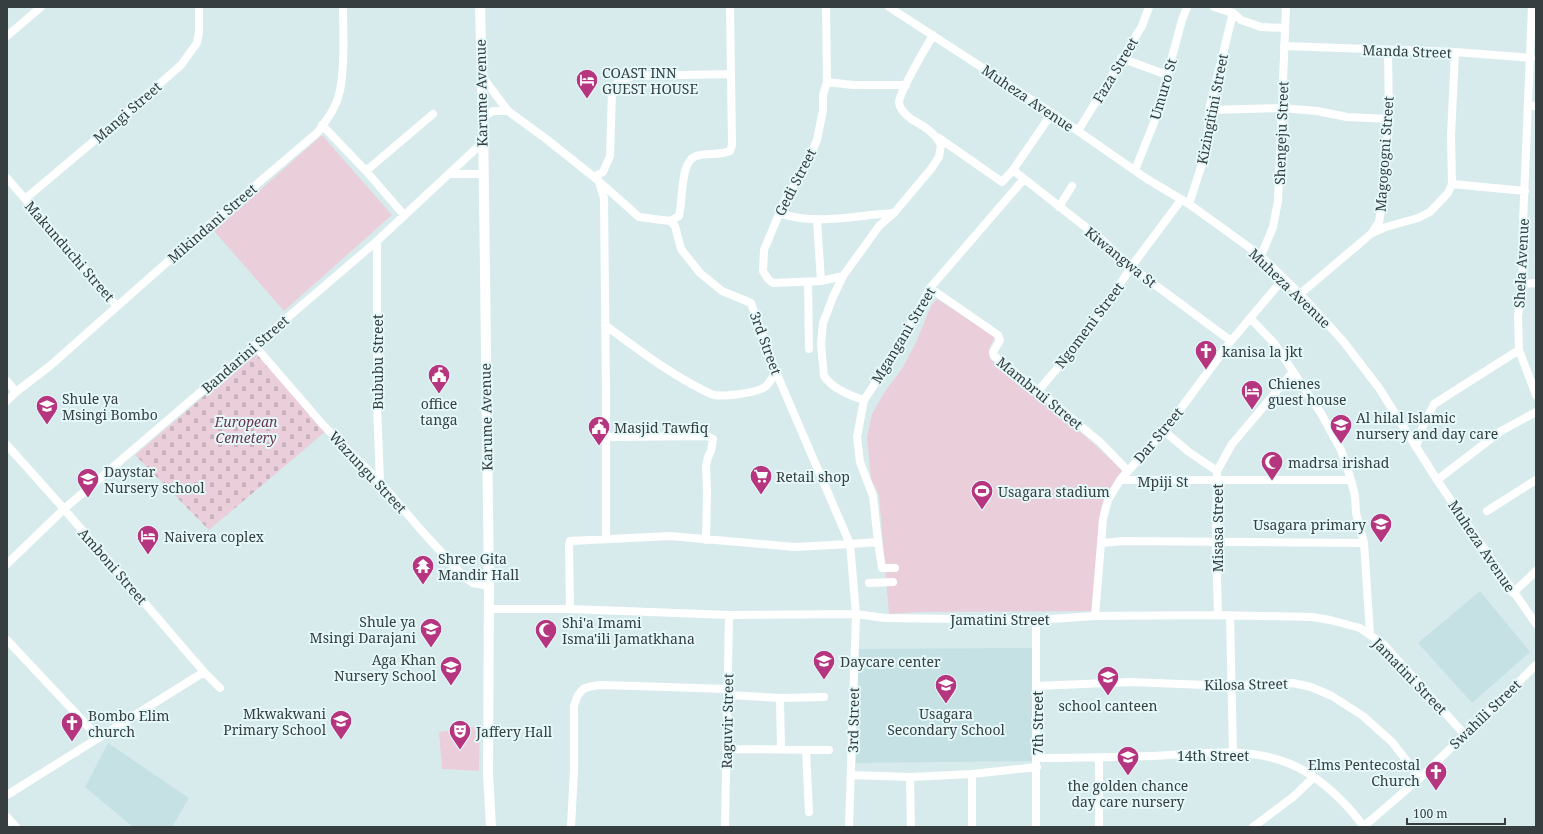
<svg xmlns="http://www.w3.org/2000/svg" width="1543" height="834" viewBox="0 0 1543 834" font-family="'Noto Serif',serif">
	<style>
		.built { fill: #c5e1e3 }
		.green { fill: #eacfdb }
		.cemetery { fill: url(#cemetery-stones) }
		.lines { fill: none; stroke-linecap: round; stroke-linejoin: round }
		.minor { stroke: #fff; stroke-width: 8 }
		.major { stroke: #fff; stroke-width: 10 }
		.labels { text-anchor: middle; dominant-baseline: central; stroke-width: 4; stroke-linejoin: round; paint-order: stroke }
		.street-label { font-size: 14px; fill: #363e3f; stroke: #e5f8fa }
		.poi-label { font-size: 14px; fill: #363e3f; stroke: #e5f8fa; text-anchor: start }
		.park-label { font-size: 14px; font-style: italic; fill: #693951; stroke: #e5f8fa }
	</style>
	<defs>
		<pattern id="cemetery-stones" width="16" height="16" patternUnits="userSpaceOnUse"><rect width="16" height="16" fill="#eacfdb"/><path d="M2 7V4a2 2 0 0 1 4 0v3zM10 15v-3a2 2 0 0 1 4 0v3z" fill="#c9b3bd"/></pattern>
	</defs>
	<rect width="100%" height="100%" fill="#d8ebec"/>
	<path class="built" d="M1480,591L1530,652L1472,703L1418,643Z
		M1034,648L1035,761L856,763L858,649Z
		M108,743L189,798L172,827H133L85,787Z"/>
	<path class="green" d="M322,135L392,215L284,311L214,231Z
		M937,299L994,336L993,341L989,349L990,359C1036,393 1080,430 1122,470L1101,507L1092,611L920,612L889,614L879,495L871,479L867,437L872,414L884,393L903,367L916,342L931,306Z
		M480,726L479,771L442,769L439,732Z"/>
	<path class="cemetery" d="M257,351L326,431L209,530L135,455Z"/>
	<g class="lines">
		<path class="minor" d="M826,7L827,82L823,95V110L817,140L807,163L784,202L764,250L763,271L768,279L773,283L821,281L843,276
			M889,7L1052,113L1147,179L1189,204L1261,256L1300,294L1343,341L1379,388L1437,480L1536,624
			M1214,7L1233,13L1241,20L1261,27L1284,28
			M1532,7L1522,246L1523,284L1518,316L1519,350L1536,395
			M7,36L41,7
			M1284,46L1455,52L1531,58
			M1121,58L1167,75
			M481,75L508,111L545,138L594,177L639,217L670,221L675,226L681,249L700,273L722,291L751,303L776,372L850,544
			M827,82L853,85H906
			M1528,105L1536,106
			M1209,110L1282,108L1317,111L1347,117L1389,119
			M483,117L493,111H508
			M322,125L366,171L404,215
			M1078,131L1142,26L1149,7
			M939,138L1002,182L1013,170L1052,113
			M1013,170L1102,240L1131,267L1231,341
			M1135,170L1155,120L1182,20L1187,7
			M366,171L433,114
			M450,174H483
			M594,177L603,172L610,156L612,90C617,81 623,79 633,76L731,74
			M7,178L117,306
			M599,182L604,198L606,393V539
			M1452,184L1525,191
			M25,199L108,129L181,65L197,43L199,32V7
			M1189,204L1204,158L1208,130L1209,110L1233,13
			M1059,207L1072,186
			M779,213C816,226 856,215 894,213
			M817,220L821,281
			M670,221L679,216C683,201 680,161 696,156C707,152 719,156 730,151L732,145L730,7
			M1372,233L1386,227L1418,218L1430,212L1448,193L1452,184L1451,136L1455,52
			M377,241V406L380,482
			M1261,256L1273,227L1278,201L1286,7
			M808,282L809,349
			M1523,284L1536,283
			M930,288L998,335L1000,340L993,352L994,356L1050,400L1101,443L1128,471
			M1300,294L1372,233L1379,222L1382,203L1389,119L1388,50
			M1251,319L1274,343L1322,415L1341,450L1351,480L1355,496L1356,513L1364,543L1370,634
			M605,325C639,350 672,376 711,394C720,398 756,393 765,387C769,384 773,377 776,372
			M255,346L324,426L380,482L421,530L464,577L473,583L489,586
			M7,381L16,392
			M1038,391L1088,332L1103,311L1131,267L1181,200
			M864,400C851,396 832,388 824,376L821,344L823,323L833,297L843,276L879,226L894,213L931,169L939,157L941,145C935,132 923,126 911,119C906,115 899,109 899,102C900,90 926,48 933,35
			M7,401L16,392L51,365L209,225L318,132C324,123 332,114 336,103C346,82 343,31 343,7
			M1164,431L1189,452L1217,471
			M606,437L707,436L713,439L711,451L708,457L706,466L707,491L706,540
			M7,445L64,509L204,672L220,688
			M1416,447L1422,428L1434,404L1519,350
			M1120,480H1351
			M1437,480L1501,431L1536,412
			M1487,511L1536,480
			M878,542L882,568H895
			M1102,543L1124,541L1364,543
			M7,564L64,509L377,241L482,143
			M869,583L893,582
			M1513,593L1536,571
			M488,609H570L729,615L856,614L885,618L1036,620L1095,616L1218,615L1312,617L1330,620L1360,628L1384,645L1465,735
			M570,609L569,546L570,541L670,536L795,547L850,544
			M1218,615L1216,543L1217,471L1232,444L1293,372
			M1230,615L1233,752
			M1095,616L1103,519L1108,500L1120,480L1164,431L1231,341L1283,279
			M7,640L99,738
			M1036,686L1130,682L1232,686L1293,683L1311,687L1332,696L1363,716L1392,742L1420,778
			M727,695L780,698L824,697
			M780,698L781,749
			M726,749L829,750
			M806,750L809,812
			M1037,758C1075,758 1114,757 1152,756C1197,754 1245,746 1288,763C1317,774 1346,802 1364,827
			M852,775L910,777L972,774L1037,767
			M910,777L911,827
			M7,795L204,672
			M7,817L16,827
			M571,827L574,770V706C579,687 586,686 603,685L728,689
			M725,827L729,615
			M849,827L856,614L850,544L878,542L873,496L860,462L857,437L864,400L895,354L930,288L1024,179
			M972,827V774
			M1036,827V620
			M1099,827V758
			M1253,827L1293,797L1314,777
			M1363,827L1420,778L1536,665"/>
		<path class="major" d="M480,7L483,117L489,586L488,774L491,827"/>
	</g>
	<defs>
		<g id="hotel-pin" transform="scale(1.15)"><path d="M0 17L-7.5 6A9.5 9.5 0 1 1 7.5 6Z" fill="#b6357f" stroke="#e5f8fa"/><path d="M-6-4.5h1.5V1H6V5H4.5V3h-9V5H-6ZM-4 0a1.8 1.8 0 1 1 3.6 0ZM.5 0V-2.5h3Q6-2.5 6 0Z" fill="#fff"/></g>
		<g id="church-pin" transform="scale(1.15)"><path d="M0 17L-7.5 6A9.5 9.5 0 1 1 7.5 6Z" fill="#b6357f" stroke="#e5f8fa"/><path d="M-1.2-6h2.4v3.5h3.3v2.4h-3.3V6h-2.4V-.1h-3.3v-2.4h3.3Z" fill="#fff"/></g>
		<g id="civic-pin" transform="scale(1.15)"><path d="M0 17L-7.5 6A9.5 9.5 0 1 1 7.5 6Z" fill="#b6357f" stroke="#e5f8fa"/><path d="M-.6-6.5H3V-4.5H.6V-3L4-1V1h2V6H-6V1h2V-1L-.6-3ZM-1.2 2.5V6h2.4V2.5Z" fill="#fff"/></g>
		<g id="school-pin" transform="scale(1.15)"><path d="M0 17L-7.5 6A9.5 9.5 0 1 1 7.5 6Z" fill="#b6357f" stroke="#e5f8fa"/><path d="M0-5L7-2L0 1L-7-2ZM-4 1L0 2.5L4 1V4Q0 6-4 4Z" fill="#fff"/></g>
		<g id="mosque-pin" transform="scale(1.15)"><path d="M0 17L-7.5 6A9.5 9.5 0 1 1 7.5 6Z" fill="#b6357f" stroke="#e5f8fa"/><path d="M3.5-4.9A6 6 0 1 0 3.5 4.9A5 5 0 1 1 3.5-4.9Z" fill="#fff"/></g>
		<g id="supermarket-pin" transform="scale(1.15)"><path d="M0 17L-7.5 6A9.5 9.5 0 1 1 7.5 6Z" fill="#b6357f" stroke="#e5f8fa"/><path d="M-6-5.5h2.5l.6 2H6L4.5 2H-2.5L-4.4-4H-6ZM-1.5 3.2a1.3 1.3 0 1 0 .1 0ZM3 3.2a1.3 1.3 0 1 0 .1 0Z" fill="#fff"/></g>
		<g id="stadium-pin" transform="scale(1.15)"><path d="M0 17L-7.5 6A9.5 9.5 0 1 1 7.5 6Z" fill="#b6357f" stroke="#e5f8fa"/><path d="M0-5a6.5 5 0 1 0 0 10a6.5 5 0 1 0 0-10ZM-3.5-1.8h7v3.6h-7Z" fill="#fff"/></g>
		<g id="temple-pin" transform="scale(1.15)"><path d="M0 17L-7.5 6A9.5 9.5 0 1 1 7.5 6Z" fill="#b6357f" stroke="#e5f8fa"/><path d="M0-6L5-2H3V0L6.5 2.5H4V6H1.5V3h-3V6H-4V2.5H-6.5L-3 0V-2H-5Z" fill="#fff"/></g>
		<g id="theatre-pin" transform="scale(1.15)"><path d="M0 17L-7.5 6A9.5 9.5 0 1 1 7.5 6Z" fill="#b6357f" stroke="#e5f8fa"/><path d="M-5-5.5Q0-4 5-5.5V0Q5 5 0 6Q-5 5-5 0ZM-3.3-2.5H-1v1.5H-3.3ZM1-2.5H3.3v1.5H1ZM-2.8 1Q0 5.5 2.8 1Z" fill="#fff"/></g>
	</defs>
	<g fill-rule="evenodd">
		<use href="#hotel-pin" x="587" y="80"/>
		<use href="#church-pin" x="1206" y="351"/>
		<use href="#civic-pin" x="439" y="375"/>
		<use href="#hotel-pin" x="1252" y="391"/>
		<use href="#school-pin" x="47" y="406"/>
		<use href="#school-pin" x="1341" y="425"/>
		<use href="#civic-pin" x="599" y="427"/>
		<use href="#mosque-pin" x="1272" y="462"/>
		<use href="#supermarket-pin" x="761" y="476"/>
		<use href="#school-pin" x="88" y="479"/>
		<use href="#stadium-pin" x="982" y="491"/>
		<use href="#school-pin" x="1381" y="524"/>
		<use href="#hotel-pin" x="148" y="536"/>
		<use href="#temple-pin" x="423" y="566"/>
		<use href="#school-pin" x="431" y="629"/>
		<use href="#mosque-pin" x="546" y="630"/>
		<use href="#school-pin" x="824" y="661"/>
		<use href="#school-pin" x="451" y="667"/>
		<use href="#school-pin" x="1108" y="677"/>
		<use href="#school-pin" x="946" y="685"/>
		<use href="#school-pin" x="341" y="721"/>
		<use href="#church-pin" x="72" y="723"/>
		<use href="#theatre-pin" x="460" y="731"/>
		<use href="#school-pin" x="1128" y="757"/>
		<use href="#church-pin" x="1436" y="772"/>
	</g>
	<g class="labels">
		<g class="street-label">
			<text transform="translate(1407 51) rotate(2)">Manda Street</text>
			<text transform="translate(1115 70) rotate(-59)">Faza Street</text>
			<text transform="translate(1163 89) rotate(-74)">Umuro St</text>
			<text transform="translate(481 93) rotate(-91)">Karume Avenue</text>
			<text transform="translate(1028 98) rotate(34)">Muheza Avenue</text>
			<text transform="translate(1212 109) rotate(-79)">Kizingitini Street</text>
			<text transform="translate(127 112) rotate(-41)">Mangi Street</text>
			<text transform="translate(1281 133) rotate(-88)">Shengeju Street</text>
			<text transform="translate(1384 154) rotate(-86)">Magogogni Street</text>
			<text transform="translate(795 182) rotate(-63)">Gedi Street</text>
			<text transform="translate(212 223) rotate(-41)">Mikindani Street</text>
			<text transform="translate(70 251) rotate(49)">Makunduchi Street</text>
			<text transform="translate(1121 257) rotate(39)">Kiwangwa St</text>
			<text transform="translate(1521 263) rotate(-87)">Shela Avenue</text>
			<text transform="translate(1290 288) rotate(44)">Muheza Avenue</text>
			<text transform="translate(1089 325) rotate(-53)">Ngomeni Street</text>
			<text transform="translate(903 335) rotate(-59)">Mgangani Street</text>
			<text transform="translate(766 343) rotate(70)">3rd Street</text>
			<text transform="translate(245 354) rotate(-41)">Bandarini Street</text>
			<text transform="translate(377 362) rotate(-90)">Bububu Street</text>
			<text transform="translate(1040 393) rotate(39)">Mambrui Street</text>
			<text transform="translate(486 417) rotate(-91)">Karume Avenue</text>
			<text transform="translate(1158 435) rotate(-50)">Dar Street</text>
			<text transform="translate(368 472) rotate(47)">Wazungu Street</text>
			<text x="1163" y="481">Mpiji St</text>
			<text transform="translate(1217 528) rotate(-90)">Misasa Street</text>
			<text transform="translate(1482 546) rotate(56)">Muheza Avenue</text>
			<text transform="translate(113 566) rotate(49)">Amboni Street</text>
			<text x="1000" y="619">Jamatini Street</text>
			<text transform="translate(1410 676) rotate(46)">Jamatini Street</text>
			<text transform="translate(1246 684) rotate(-1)">Kilosa Street</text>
			<text transform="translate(1485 714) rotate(-44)">Swahili Street</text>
			<text transform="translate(853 720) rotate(-89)">3rd Street</text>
			<text transform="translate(727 721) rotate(-89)">Raguvir Street</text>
			<text transform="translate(1037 723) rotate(-90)">7th Street</text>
			<text x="1213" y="755">14th Street</text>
		</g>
		<g class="poi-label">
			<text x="602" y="72">COAST INN<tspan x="602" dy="16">GUEST HOUSE</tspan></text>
			<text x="1222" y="351">kanisa la jkt</text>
			<text x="1268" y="383">Chienes<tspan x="1268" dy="16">guest house</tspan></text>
			<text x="62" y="398">Shule ya<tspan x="62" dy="16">Msingi Bombo</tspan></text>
			<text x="439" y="403" text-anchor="middle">office<tspan x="439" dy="16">tanga</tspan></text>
			<text x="1356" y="417">Al hilal Islamic<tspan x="1356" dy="16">nursery and day care</tspan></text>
			<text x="614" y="427">Masjid Tawfiq</text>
			<text x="1288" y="462">madrsa irishad</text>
			<text x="104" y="471">Daystar<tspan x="104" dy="16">Nursery school</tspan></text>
			<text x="776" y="476">Retail shop</text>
			<text x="998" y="491">Usagara stadium</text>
			<text x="1366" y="524" text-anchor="end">Usagara primary</text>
			<text x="164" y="536">Naivera coplex</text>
			<text x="438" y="558">Shree Gita<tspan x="438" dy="16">Mandir Hall</tspan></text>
			<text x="416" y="621" text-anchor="end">Shule ya<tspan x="416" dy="16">Msingi Darajani</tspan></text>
			<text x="562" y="622">Shi'a Imami<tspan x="562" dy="16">Isma'ili Jamatkhana</tspan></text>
			<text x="436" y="659" text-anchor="end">Aga Khan<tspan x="436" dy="16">Nursery School</tspan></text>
			<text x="840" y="661">Daycare center</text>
			<text x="1108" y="705" text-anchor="middle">school canteen</text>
			<text x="326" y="713" text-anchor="end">Mkwakwani<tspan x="326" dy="16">Primary School</tspan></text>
			<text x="946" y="713" text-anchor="middle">Usagara<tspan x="946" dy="16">Secondary School</tspan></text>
			<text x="88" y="715">Bombo Elim<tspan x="88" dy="16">church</tspan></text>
			<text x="476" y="731">Jaffery Hall</text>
			<text x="1420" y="764" text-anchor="end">Elms Pentecostal<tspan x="1420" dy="16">Church</tspan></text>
			<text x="1128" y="785" text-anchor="middle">the golden chance<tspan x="1128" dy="16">day care nursery</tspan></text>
		</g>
		<g class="park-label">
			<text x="246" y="421">European<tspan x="246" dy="16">Cemetery</tspan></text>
		</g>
	</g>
	<rect width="1543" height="834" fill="none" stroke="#363e3f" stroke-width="16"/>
	<path d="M1407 818v6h98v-6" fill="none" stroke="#363e3f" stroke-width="2"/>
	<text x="1413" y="818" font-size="12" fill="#363e3f" stroke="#e5f8fa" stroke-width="3" paint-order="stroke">100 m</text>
</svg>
